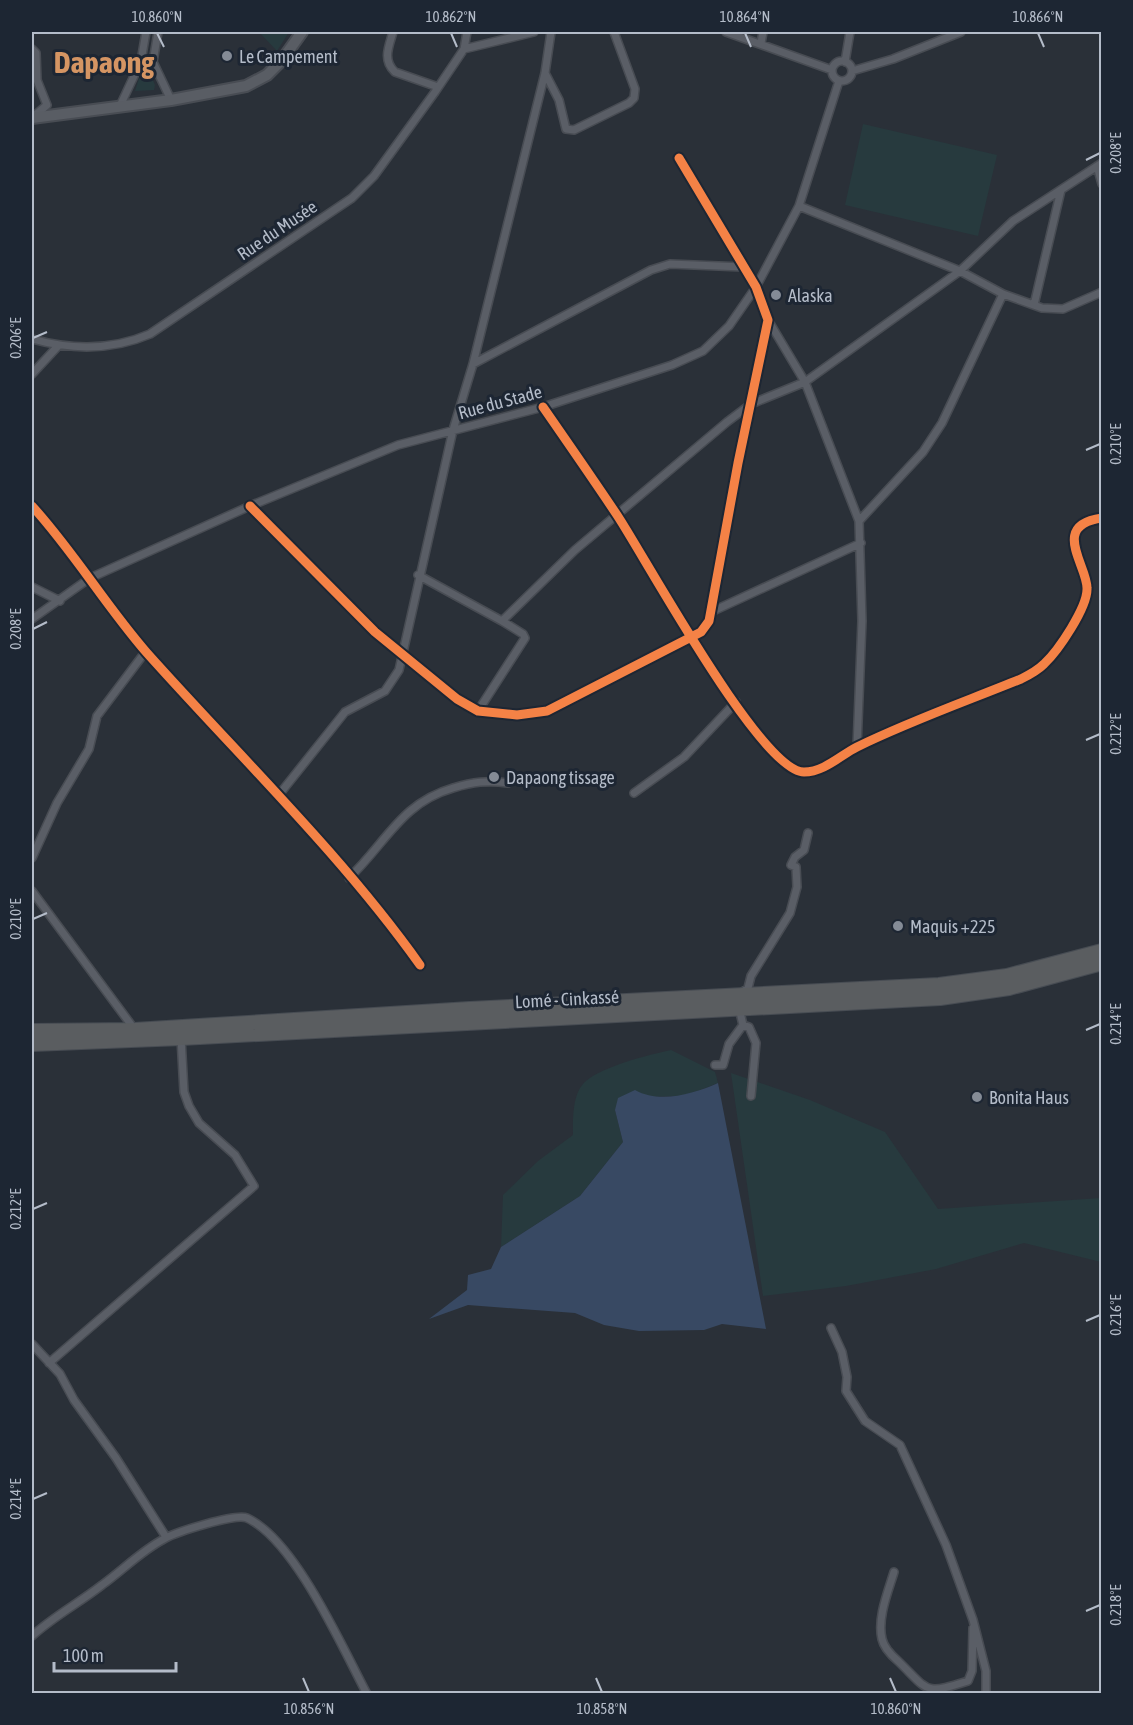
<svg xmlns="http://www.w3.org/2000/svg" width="1133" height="1725" viewBox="0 0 1133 1725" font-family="'Asap Condensed',sans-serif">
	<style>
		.green { fill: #273a3e }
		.water { fill: #384963 }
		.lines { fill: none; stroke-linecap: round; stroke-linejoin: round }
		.street-casing { stroke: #484c53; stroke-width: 10 }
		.secondary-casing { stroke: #484c53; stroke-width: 14 }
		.highway-casing { stroke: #474c53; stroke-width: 16 }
		.street { stroke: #5a5e66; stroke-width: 7 }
		.secondary { stroke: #595d64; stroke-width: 10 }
		.highway { stroke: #5a5d60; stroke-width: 14 }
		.cycleway-casing { stroke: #1d2633; stroke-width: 13 }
		.cycleway { stroke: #f48246; stroke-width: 9 }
		.ticks { fill: none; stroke: #b4bcc9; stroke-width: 2 }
		.poi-dot { fill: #848b96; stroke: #1d2633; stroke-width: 2 }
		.labels { text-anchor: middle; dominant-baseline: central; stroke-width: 6; stroke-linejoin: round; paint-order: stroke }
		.poi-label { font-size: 18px; fill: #b4bcc9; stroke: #1d2633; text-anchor: start }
		.street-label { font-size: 18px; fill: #b4bcc9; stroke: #1d2633 }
		.town-label { font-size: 30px; font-weight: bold; fill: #d59563; stroke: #1d2633 }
		.neatline { fill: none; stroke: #b4bcc9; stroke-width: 2 }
		.ticks-label { font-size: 15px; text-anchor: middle; fill: #b4bcc9 }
	</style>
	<rect width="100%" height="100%" fill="#2a3038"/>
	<path class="green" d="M259,32H258H289L277,51Z
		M141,72L150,74L155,85L154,90L135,91Z
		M863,124L997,155L978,236L845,205Z
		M671,1050L715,1072L718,1083L685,1096L647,1097L615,1110L623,1142L580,1196L501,1247L503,1195L538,1161L573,1135C573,1118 572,1093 586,1081C604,1066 648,1055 671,1050Z
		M731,1073L810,1100L885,1132L938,1209L1101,1198V1262L1024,1243L936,1269L846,1286L763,1296Z"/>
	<path class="water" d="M718,1083L766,1329L722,1324L704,1330L639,1331L604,1325L575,1313L468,1305L429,1319L467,1290L468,1275L491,1269L501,1247L580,1196L623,1142L615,1110L618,1098L635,1090C660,1104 693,1094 718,1083Z"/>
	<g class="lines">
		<g class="street-casing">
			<path id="street" d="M158,32L153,62L171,100
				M393,32C389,46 382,60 395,72L438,87
				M726,32L832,70
				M761,43L763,32
				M32,49L36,53L37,80L47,105L33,117
				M464,49L534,32
				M832 71a10 10 0 1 1 20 0a10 10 0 1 1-20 0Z
				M845,62L850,32
				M852,71L893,59L961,32
				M545,73L559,100L566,129L574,130L629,103L634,98L635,89L614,32
				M120,106L141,61L146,32
				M1097,166L1102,184
				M799,206L960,271L1003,294L1042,308L1063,309L1102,292
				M1034,305L1061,190
				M768,320L805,382L859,521L862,621L857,747
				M32,339C72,350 111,351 150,334L352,198L374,176L435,92L464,49L467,32
				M473,364L651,270L670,264L743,267
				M32,374L58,346
				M543,407C568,443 593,479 617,515C645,557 761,772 804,772C824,772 841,755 857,747C910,721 967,701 1021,679C1029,675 1037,671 1044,664C1058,651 1088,607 1087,588C1087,565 1050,525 1102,518
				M32,506C74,552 106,606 147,653C238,755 341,854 420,965
				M250,506L375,632L457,699L478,711L517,715L547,711L701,632L709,621L738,463L768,320L756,287L679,158
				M859,521L923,452L942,423L1003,294
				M418,575L502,621L575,550L727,422L751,404L805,382L960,271L1013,221L1102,163
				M32,587L60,601
				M711,612L861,543
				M32,619L90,578L250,506L398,445L543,407L672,365L703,351L729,326L756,287L799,206L839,81
				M478,711L525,638L523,634L502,621
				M634,793L684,757L736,702
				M278,796L345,712L385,691L399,670L453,430L473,364L545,73L551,32
				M32,858L57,803L89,749L97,716L146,651
				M349,878C386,843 401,803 453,788C473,782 487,780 508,783
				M32,891L135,1030
				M741,993L748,988L751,976L790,913L797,887L796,867L791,865L795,857L804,850L808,833
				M743,1025L749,1027L756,1043L751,1096
				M715,1065H723L729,1044L743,1025L739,1008
				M831,1328L842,1352L847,1377L846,1391L865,1421L900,1445L946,1545L973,1620L986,1671V1694
				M32,1344L60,1374L74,1400L116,1458L166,1537
				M49,1363L254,1186L235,1155L199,1123L189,1106L184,1092L181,1038
				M894,1572C888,1592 877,1618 882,1639C884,1648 891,1655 898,1661C930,1692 923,1695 968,1681L972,1671L973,1628
				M32,1636C54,1616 79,1603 102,1585C123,1570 141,1551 164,1539C176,1532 236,1513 247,1518C295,1540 342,1647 367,1694"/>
		</g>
		<g class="secondary-casing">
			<path id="secondary" d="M32,118L171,100L246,86L267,75L282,60L302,32"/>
		</g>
		<g class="highway-casing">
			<path id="highway" d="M32,1031L135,1030L470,1009L939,985L1007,976L1102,951
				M32,1044L181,1038L940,998L1009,988L1102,963"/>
		</g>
		<use href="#street" class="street"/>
		<use href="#secondary" class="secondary"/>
		<use href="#highway" class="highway"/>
		<g class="cycleway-casing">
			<path id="cycleway" d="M543,407C568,443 593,479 617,515C645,557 761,772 804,772C824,772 841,755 857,747C910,721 967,701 1021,679C1029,675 1037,671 1044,664C1058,651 1088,607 1087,588C1087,565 1050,525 1102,518
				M32,506C74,552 106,606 147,653C238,755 341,854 420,965
				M250,506L375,632L457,699L478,711L517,715L547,711L701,632L709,621L738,463L768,320L756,287L679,158"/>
		</g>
		<use href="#cycleway" class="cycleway"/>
	</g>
	<path class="ticks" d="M157,33L164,47M451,33L457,47M745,33L751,47M1038,33L1044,47M1086,160L1100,153M33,338L47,332M1086,450L1100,444M33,629L47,622M1086,740L1100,734M33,919L47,913M1086,1030L1100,1024M33,1209L47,1203M1086,1321L1100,1315M33,1499L47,1493M1086,1611L1100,1605M303,1678L309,1692M596,1678L602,1692M890,1678L896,1692"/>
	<g class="poi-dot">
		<circle cx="227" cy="56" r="6"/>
		<circle cx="776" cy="295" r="6"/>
		<circle cx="494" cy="777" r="6"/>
		<circle cx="898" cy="926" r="6"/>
		<circle cx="977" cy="1097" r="6"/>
	</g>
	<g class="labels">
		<g class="poi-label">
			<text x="239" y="56">Le Campement</text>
			<text x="788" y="295">Alaska</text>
			<text x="506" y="777">Dapaong tissage</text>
			<text x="910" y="926">Maquis +225</text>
			<text x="989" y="1097">Bonita Haus</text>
		</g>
		<g class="street-label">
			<text transform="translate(277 230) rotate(-34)">Rue du Musée</text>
			<text transform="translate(500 402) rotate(-15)">Rue du Stade</text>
			<text transform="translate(567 999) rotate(-3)">Lomé - Cinkassé</text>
		</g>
		<g class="town-label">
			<text x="104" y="62">Dapaong</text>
		</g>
	</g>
	<rect width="1133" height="1725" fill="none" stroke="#1d2633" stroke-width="66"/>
	<path d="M54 1662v9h122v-9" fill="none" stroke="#b4bcc9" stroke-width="3"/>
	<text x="63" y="1662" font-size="18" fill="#b4bcc9" stroke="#1d2633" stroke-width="4.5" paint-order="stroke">100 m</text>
	<rect x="33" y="33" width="1067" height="1659" class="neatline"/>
	<g class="ticks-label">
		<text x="157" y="22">10.860°N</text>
		<text x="451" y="22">10.862°N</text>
		<text x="745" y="22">10.864°N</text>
		<text x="1038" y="22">10.866°N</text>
		<text transform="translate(1116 153) rotate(-90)" y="5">0.208°E</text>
		<text transform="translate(16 338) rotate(-90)" y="5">0.206°E</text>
		<text transform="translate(1116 444) rotate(-90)" y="5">0.210°E</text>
		<text transform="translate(16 629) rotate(-90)" y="5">0.208°E</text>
		<text transform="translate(1116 734) rotate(-90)" y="5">0.212°E</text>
		<text transform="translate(16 919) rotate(-90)" y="5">0.210°E</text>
		<text transform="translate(1116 1024) rotate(-90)" y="5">0.214°E</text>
		<text transform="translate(16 1209) rotate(-90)" y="5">0.212°E</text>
		<text transform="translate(1116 1315) rotate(-90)" y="5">0.216°E</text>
		<text transform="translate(16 1499) rotate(-90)" y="5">0.214°E</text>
		<text transform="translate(1116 1605) rotate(-90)" y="5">0.218°E</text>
		<text x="309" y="1714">10.856°N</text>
		<text x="602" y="1714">10.858°N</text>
		<text x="896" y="1714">10.860°N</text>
	</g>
</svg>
